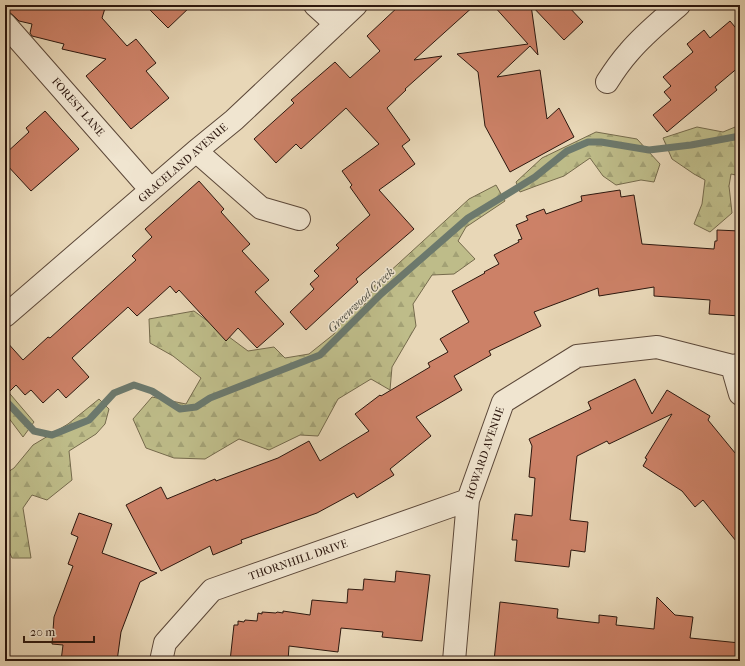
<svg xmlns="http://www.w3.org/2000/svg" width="745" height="666" viewBox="0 0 745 666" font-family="'IM FELL French Canon',serif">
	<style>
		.forest { fill: url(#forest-firs); stroke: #756a4c }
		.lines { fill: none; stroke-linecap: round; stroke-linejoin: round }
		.stream { stroke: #6c796d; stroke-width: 7 }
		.building { fill: #cc8167; stroke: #2c170e }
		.minor-casing { stroke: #5b4738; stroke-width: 24 }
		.minor { stroke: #f0e5d0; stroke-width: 22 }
		.labels { text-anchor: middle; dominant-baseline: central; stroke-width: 3; stroke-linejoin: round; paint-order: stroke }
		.street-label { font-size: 11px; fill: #2c170e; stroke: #f0e5d0 }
		.water-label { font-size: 12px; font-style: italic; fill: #515045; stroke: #f0e5d0 }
	</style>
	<defs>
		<pattern id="forest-firs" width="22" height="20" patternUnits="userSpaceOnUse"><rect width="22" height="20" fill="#bebc89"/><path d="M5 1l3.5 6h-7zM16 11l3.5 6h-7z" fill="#a3a175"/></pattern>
	</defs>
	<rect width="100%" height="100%" fill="#e8d7b7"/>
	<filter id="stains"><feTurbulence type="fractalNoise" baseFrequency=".005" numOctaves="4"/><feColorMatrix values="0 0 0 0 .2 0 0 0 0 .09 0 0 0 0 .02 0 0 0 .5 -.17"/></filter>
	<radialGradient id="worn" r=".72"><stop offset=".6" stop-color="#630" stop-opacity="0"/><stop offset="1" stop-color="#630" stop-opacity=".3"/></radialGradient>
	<path class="forest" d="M740,125V176L731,174L729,186L732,213L710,232L694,224L702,204L705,180L694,174L672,159L663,138L697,127L723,132Z
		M596,132L637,139L660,164L654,182L641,180L616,185L603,176L590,158L564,176L536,186L520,192L516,182L542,158Z
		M496,185L505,201L466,227L458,241L475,259L454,274L432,275L413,304L416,326L392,367L390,390L371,379L338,399L318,436L300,435L269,450L239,439L205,459L174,458L146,448L133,419L152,397L186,404L201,378L173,356L150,343L149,319L194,311L248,351L274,347L285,358L309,354L334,334L345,317L365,304L375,285L469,199Z
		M5,388L34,422L23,437L5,413Z
		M99,399L109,409L105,424L96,434L69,451L72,480L47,500L32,495L23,508L31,558H12L5,543V474L14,468L33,445L68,424Z"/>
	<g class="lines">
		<path class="stream" d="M5,400L34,431L52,435L89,420L114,393L134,385L152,391L180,409L196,407L210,398L320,355L381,294L468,218L535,177L567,151L588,142H601L649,150L691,145L740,136"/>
	</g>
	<path class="building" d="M5,5H106L102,18L127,46L136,39L156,63L146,71L169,98L131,129L86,76L106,59L62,49L64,44L32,36L30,33L32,24L19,21L14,16L9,12H5Z
		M145,5H192L168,28Z
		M400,5H475L414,60L442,56L405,89L406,90L387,108L410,140L402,146L415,164L379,190L414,229L356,279L358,282L306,330L290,312L314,289L310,284L319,276L314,271L339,248L336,245L370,215L350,187L352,185L342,171L379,144L346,108L301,149L296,144L276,163L254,139L294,103L291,100L335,62L350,78L380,51L367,36Z
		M493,5H567L583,22L564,40L531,5L538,55L530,46L497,77L540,70L547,119L559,108L574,137L510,172L485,126L478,72L457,54L528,44Z
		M730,21L740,33V66L715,87L717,90L667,132L653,115L671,100L664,92L671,86L663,77L693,52L687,44L704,30L710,38Z
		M45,111L79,149L31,191L5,163V154L29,132L26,128Z
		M199,181L224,209L221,212L250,244L242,251L269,280L255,292L284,324L257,348L238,328L226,341L179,290L176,293L170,286L137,316L128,307L72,358L89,377L66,398L58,389L43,403L31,390L25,395L16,385L5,396V340L23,360L48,337L50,338L136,260L132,256L152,237L145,229Z
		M620,190L621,197L634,195L642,244L714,249L715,241H717V230L740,231V316L709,314L710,300L654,296V287L599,296L598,288L534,312L541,326L489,351L491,355L454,376L462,390L416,417L431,436L390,469L394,475L357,498L354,493L317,513L241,540L242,543L213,555L210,546L161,571L126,505L161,487L167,499L215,479L216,481L278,458L309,441L320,461L369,431L355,414L380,395L381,396L430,367L428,363L448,352L440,339L469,322L452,291L485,273L484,272L499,264L494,255L519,242L518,240L522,239L516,225L528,220L526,216L544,209L546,214L582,201L581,196Z
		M635,379L652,414L667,390L710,416L708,420L740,459V546L703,500L695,507L682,491L643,466L647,459L645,458L672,414L609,444L607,441L577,456L570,520L588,522L585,552L571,550L569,567L515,561L517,540H512L515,514L532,516L535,478L529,477L532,446L529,439L591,409L588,402Z
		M79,513L112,524L102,553L157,573L140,582L121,632L117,661H61L63,645L52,644L54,617L73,566L68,564L78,537L71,534Z
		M396,571L430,575L422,641L382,637L383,632L341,628L338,652L289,646L288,661H230L234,625H238V621L244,622L245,620L257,621L258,613L262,614V612L276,613L277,612L283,613V611L310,615L312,600L347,603L348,589L363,590L364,579L395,582Z
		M657,597L675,615L693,617L690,638L740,643V661H494L500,602L558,609L557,618L599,623V615L617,617L616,625L654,629Z"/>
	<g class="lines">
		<g class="minor-casing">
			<path id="minor" d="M315,5L336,24
				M5,24L151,190
				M607,82C614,71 621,61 629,52C644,34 662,20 679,5
				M196,151L261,208L299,219
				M5,316L196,151L234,120L356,5
				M732,366L740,394
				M161,661L165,643L212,590L468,500
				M454,661L468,500L503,402L577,356L657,347L732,366L740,365"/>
		</g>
		<use href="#minor" class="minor"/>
	</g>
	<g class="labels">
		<g class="street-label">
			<text transform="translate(78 107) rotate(49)">FOREST LANE</text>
			<text transform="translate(183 163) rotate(-41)">GRACELAND AVENUE</text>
			<text transform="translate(485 453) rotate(-71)">HOWARD AVENUE</text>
			<text transform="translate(298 560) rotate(-19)">THORNHILL DRIVE</text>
		</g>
		<g class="water-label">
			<text transform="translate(361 300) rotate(-44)">Greenwood Creek</text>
		</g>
	</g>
	<rect width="745" height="666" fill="none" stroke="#e8d7b7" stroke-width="20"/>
	<rect x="6" y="6" width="733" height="654" fill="none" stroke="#2c170e" stroke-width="2"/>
	<rect x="10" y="10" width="725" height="646" fill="none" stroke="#2c170e"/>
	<path d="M24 636v6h70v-6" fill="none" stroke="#2c170e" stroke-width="2"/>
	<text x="30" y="636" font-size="12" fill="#2c170e" stroke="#f0e5d0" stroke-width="3" paint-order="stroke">20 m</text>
	<rect width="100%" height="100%" filter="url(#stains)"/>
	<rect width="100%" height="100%" fill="url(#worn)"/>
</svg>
